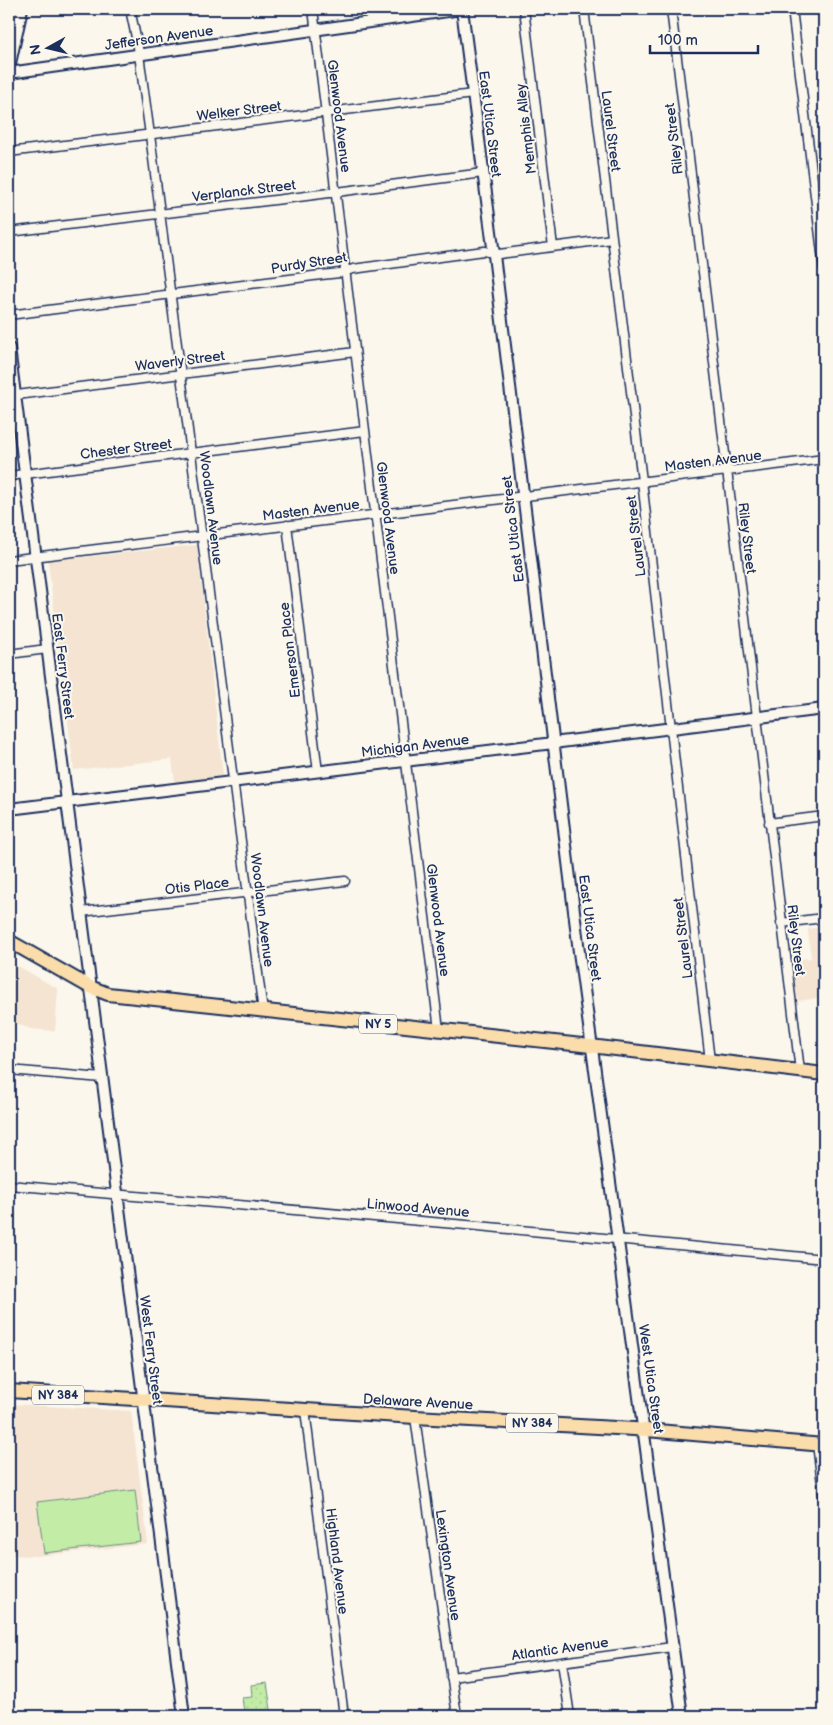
<svg xmlns="http://www.w3.org/2000/svg" width="833" height="1725" viewBox="0 0 833 1725" font-family="'Balsamiq Sans',sans-serif">
<style>
.built{fill:#f4e4d1}
.park{fill:#c3eca7;stroke:#6f8e82}
.garden{fill:url(#garden-dots);stroke:#6f8e82}
.lines{fill:none;stroke-linecap:round;stroke-linejoin:round}
.minor-casing{stroke:#1b2f5e;stroke-width:11}
.tertiary-casing{stroke:#1b2f5e;stroke-width:14}
.primary-casing{stroke:#1b2f5e;stroke-width:16}
.minor{stroke:#fbf7ec;stroke-width:8}
.tertiary{stroke:#fbf7ec;stroke-width:10}
.primary{stroke:#faddab;stroke-width:12}
.labels{text-anchor:middle;dominant-baseline:central;stroke-width:4;stroke-linejoin:round;paint-order:stroke}
.shield{fill:#fbf7ec;stroke:#5e6b89;stroke-width:1}
.shield-label{font-size:12px;font-weight:bold;fill:#1b2f5e}
.street-label{font-size:14px;fill:#1b2f5e;stroke:#fbf7ec}
</style>
<defs>
<pattern id="garden-dots" width="8" height="8" patternUnits="userSpaceOnUse" patternTransform="scale(1.25)"><rect width="8" height="8" fill="#c3eca7"/><path d="M2 2h.1M6 6h.1" fill="none" stroke="#a7cb92" stroke-width="1.8" stroke-linecap="round"/></pattern>
</defs>
<rect width="100%" height="100%" fill="#fbf7ec"/>
<filter id="ink" filterUnits="userSpaceOnUse"><feTurbulence type="fractalNoise" baseFrequency=".02" numOctaves="2"/><feDisplacementMap in="SourceGraphic" scale="10" xChannelSelector="R" yChannelSelector="G"/><feConvolveMatrix kernelMatrix="1 2 1 2 8 2 1 2 1" color-interpolation-filters="sRGB"/></filter>
<g filter="url(#ink)">
<path class="built" d="M 197,545 L 223,776 L 175,782 L 172,759 L 74,770 L 48,561 Z
M 824,927 L 824,997 L 798,1001 L 792,960 L 811,958 L 808,929 Z
M 9,961 L 58,989 L 55,1031 L 31,1029 L 9,1021 Z
M 9,1404 L 131,1411 L 148,1544 L 37,1556 L 9,1555 Z"/>
<path class="park" d="M 135,1490 L 141,1542 L 44,1553 L 37,1502 Z"/>
<path class="garden" d="M 267,1683 L 272,1716 L 239,1716 L 239,1712 L 244,1712 L 242,1698 L 252,1697 L 251,1685 Z"/>
<g class="lines">
<defs>
<path id="minor" d="M 130,9 L 138,47 L 150,135 L 263,1012
M 313,9 L 439,1030
M 524,9 L 553,247
M 584,9 L 642,481 L 710,1061
M 671,9 L 800,1071
M 792,9 L 824,269
M 9,152 L 473,94
M 9,232 L 283,199 L 483,173
M 9,315 L 321,275 L 340,273 L 353,269 L 484,251 L 499,254 L 612,239
M 9,396 L 355,352
M 9,476 L 365,431
M 287,525 L 318,772
M 9,560 L 824,459
M 9,654 L 47,649
M 769,823 L 824,816
M 81,912 L 345,881
M 781,923 L 824,918
M 9,1070 L 102,1078
M 9,1185 L 478,1226 L 824,1259
M 305,1410 L 344,1716
M 415,1417 L 457,1716
M 817,1444 L 824,1500
M 562,1662 L 570,1716
M 451,1677 L 672,1647"/>
<path id="tertiary" d="M 462,9 L 493,247 L 579,952 L 682,1716
M 9,68 L 22,9
M 9,73 L 462,9
M 9,348 L 184,1716
M 9,809 L 545,744 L 824,709"/>
<path id="primary" d="M 9,941 L 90,987 L 108,994 L 582,1045 L 824,1074
M 9,1391 L 415,1417 L 634,1429 L 824,1445"/>
</defs>
<use href="#minor" class="minor-casing"/>
<use href="#tertiary" class="tertiary-casing"/>
<use href="#primary" class="primary-casing"/>
<use href="#minor" class="minor"/>
<use href="#tertiary" class="tertiary"/>
<use href="#primary" class="primary"/>
</g>
</g>
<g class="labels">
<g class="shield">
<rect x="359" y="1014.5" width="38" height="19" rx="4"/>
<rect x="32" y="1385.5" width="52" height="19" rx="4"/>
<rect x="506" y="1413.5" width="52" height="19" rx="4"/>
</g>
<g class="shield-label">
<text x="378" y="1024">NY 5</text>
<text x="58" y="1395">NY 384</text>
<text x="532" y="1423">NY 384</text>
</g>
<g class="street-label">
<text transform="translate(159 38) rotate(-8)">Jefferson Avenue</text>
<text transform="translate(239 111) rotate(-7)">Welker Street</text>
<text transform="translate(339 116) rotate(83)">Glenwood Avenue</text>
<text transform="translate(490 124) rotate(83)">East Utica Street</text>
<text transform="translate(526 129) rotate(-97)">Memphis Alley</text>
<text transform="translate(611 131) rotate(83)">Laurel Street</text>
<text transform="translate(674 139) rotate(-97)">Riley Street</text>
<text transform="translate(244 191) rotate(-7)">Verplanck Street</text>
<text transform="translate(309 263) rotate(-9)">Purdy Street</text>
<text transform="translate(180 361) rotate(-7)">Waverly Street</text>
<text transform="translate(126 449) rotate(-7)">Chester Street</text>
<text transform="translate(713 461) rotate(-7)">Masten Avenue</text>
<text transform="translate(211 508) rotate(83)">Woodlawn Avenue</text>
<text transform="translate(311 510) rotate(-7)">Masten Avenue</text>
<text transform="translate(388 518) rotate(83)">Glenwood Avenue</text>
<text transform="translate(513 529) rotate(-97)">East Utica Street</text>
<text transform="translate(636 536) rotate(-97)">Laurel Street</text>
<text transform="translate(747 538) rotate(83)">Riley Street</text>
<text transform="translate(290 650) rotate(-97)">Emerson Place</text>
<text transform="translate(63 666) rotate(83)">East Ferry Street</text>
<text transform="translate(415 746) rotate(-7)">Michigan Avenue</text>
<text transform="translate(197 886) rotate(-7)">Otis Place</text>
<text transform="translate(262 910) rotate(83)">Woodlawn Avenue</text>
<text transform="translate(438 920) rotate(83)">Glenwood Avenue</text>
<text transform="translate(590 928) rotate(83)">East Utica Street</text>
<text transform="translate(683 938) rotate(-97)">Laurel Street</text>
<text transform="translate(796 940) rotate(83)">Riley Street</text>
<text transform="translate(418 1208) rotate(5)">Linwood Avenue</text>
<text transform="translate(151 1350) rotate(83)">West Ferry Street</text>
<text transform="translate(651 1379) rotate(82)">West Utica Street</text>
<text transform="translate(418 1402) rotate(3)">Delaware Avenue</text>
<text transform="translate(337 1561) rotate(83)">Highland Avenue</text>
<text transform="translate(448 1565) rotate(82)">Lexington Avenue</text>
<text transform="translate(560 1649) rotate(-8)">Atlantic Avenue</text>
</g>
</g>
<rect width="833" height="1725" fill="none" stroke="#fbf7ec" stroke-width="30"/>
<rect x="15" y="15" width="803" height="1695" fill="none" stroke="#1b2f5e" stroke-width="2" filter="url(#ink)"/>
<g transform="translate(48 48) rotate(262)" stroke="#fbf7ec" stroke-width="4" paint-order="stroke">
<path d="M0-4L9 19L0 12L-9 19Z" fill="#1b2f5e"/>
<text y="-8" font-size="14" font-weight="bold" text-anchor="middle" fill="#1b2f5e">N</text>
</g>
<path d="M650 45v8h108v-8" fill="none" stroke="#1b2f5e" stroke-width="2.5"/>
<text x="658" y="45" font-size="15" fill="#1b2f5e" stroke="#fbf7ec" stroke-width="4" paint-order="stroke">100 m</text>
</svg>
